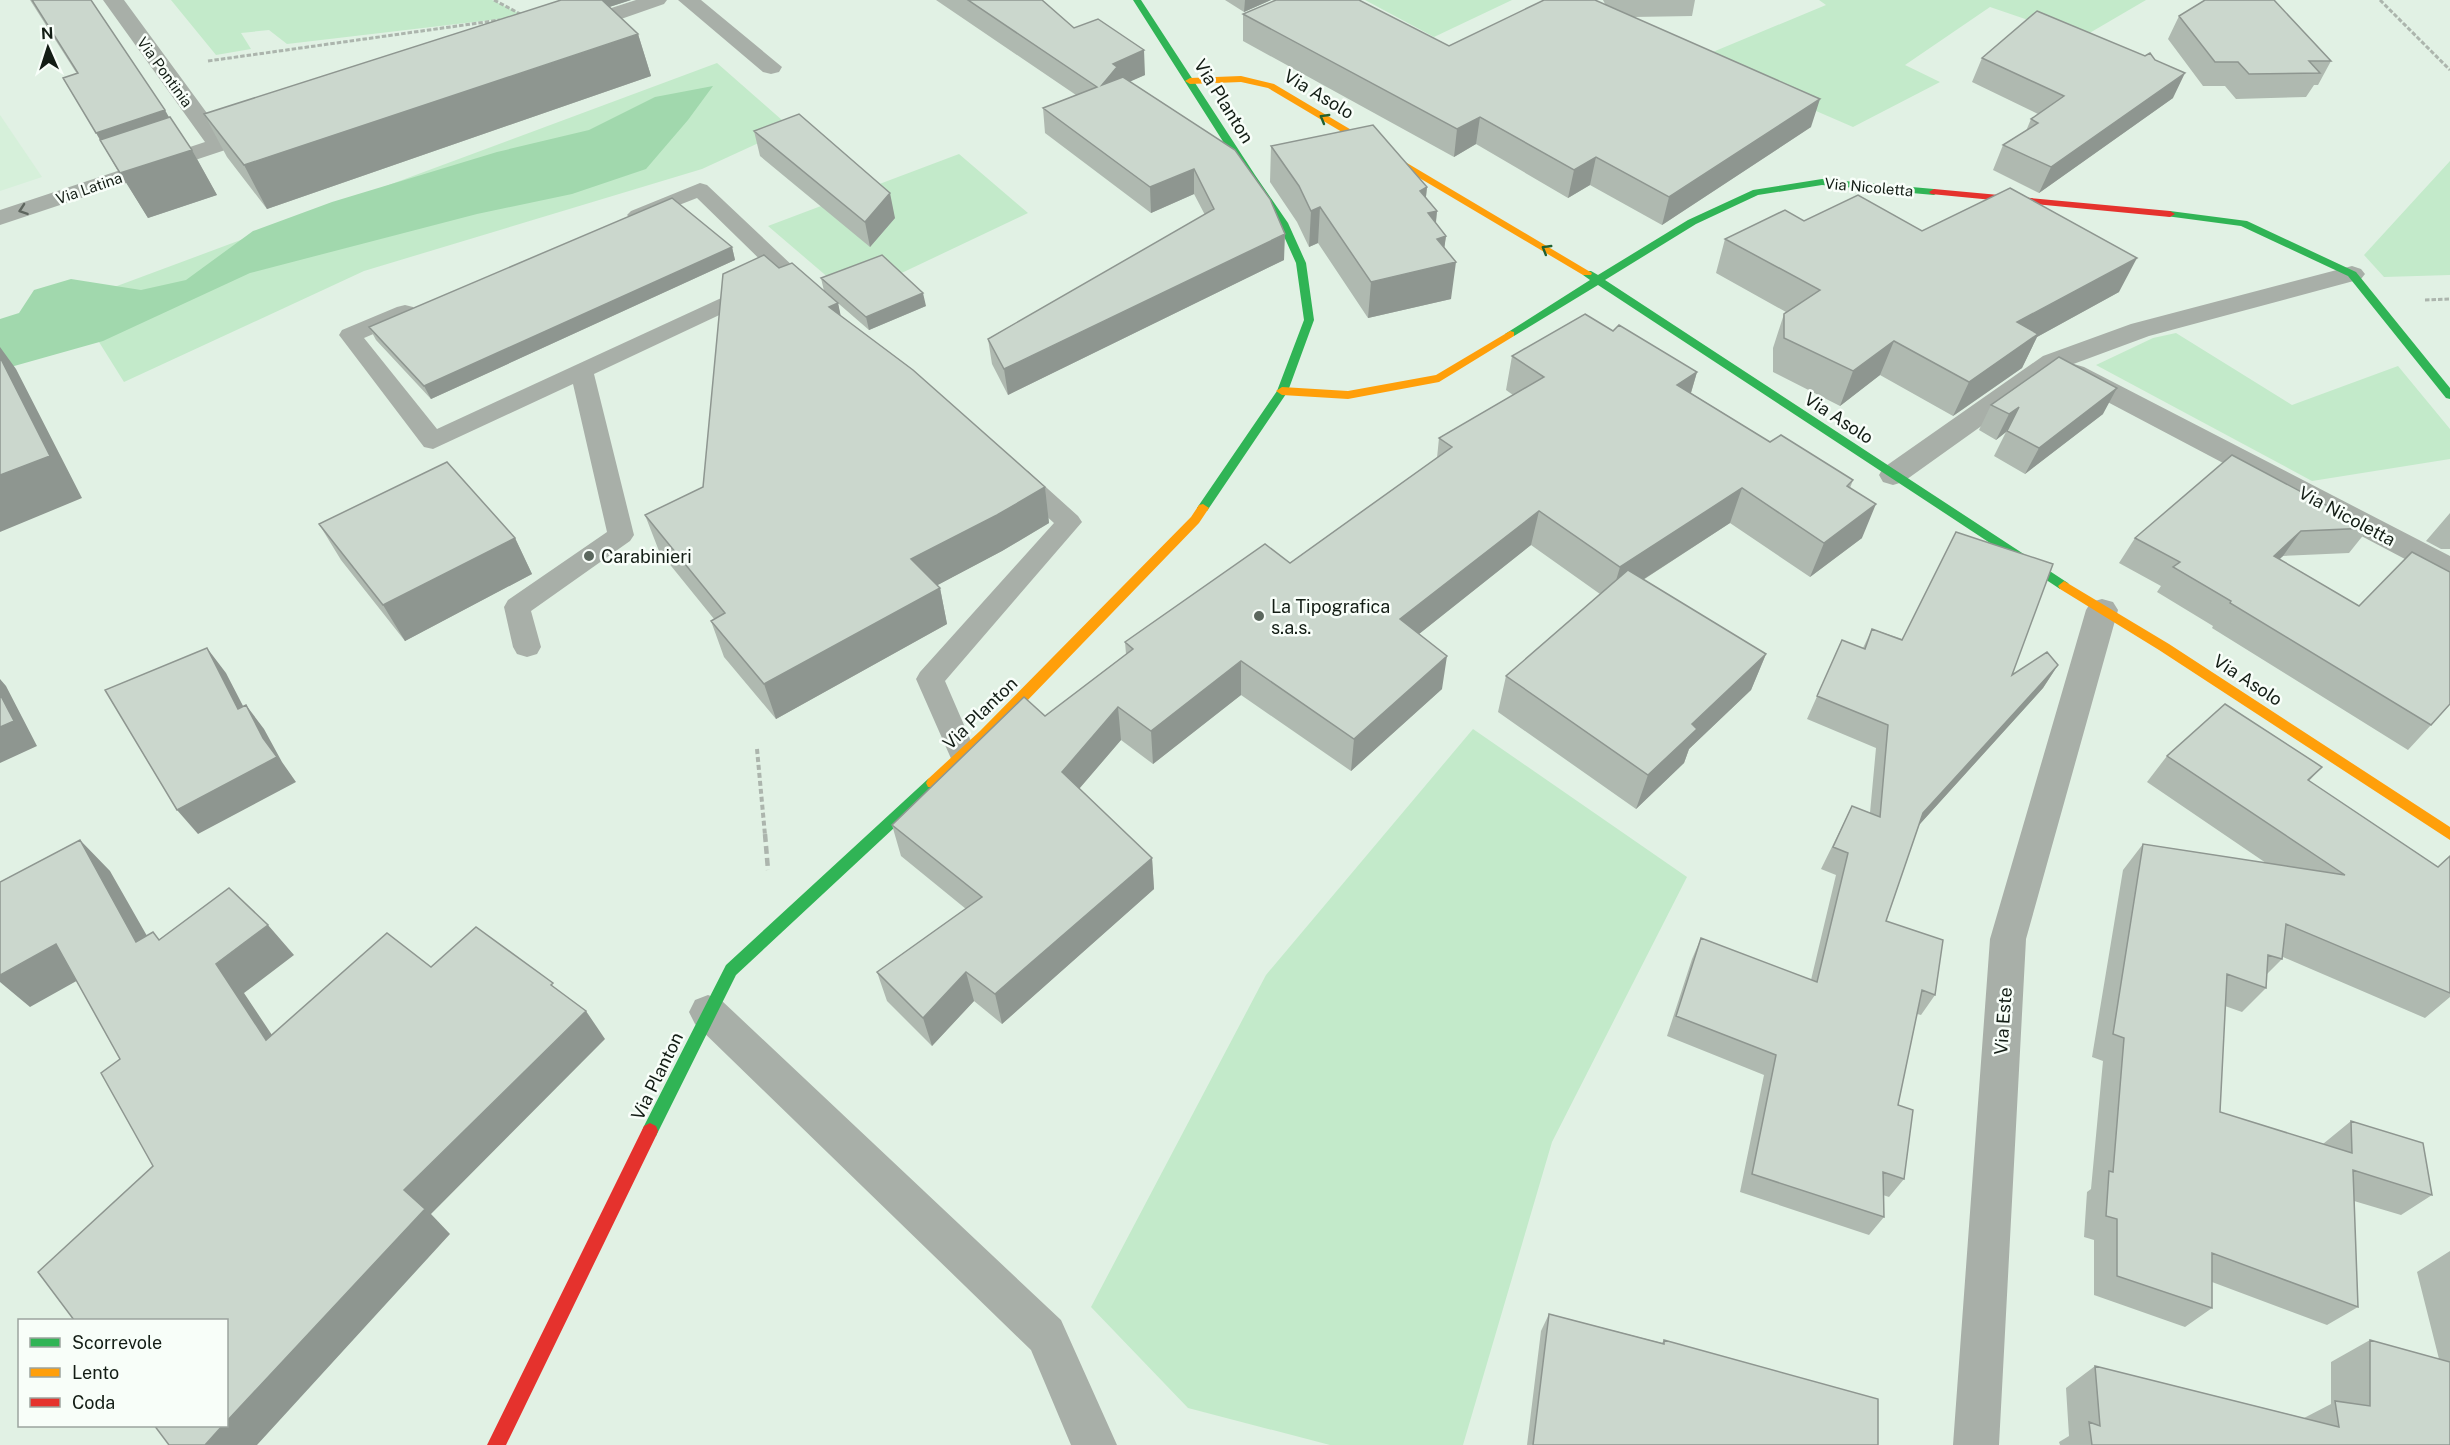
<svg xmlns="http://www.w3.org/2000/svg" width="2450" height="1445" viewBox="0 0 2450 1445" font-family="'Public Sans',sans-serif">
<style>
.built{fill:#d6f0da}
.green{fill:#c3eaca}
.forest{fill:#a1d8ad}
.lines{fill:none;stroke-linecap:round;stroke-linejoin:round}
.path-far2{stroke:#acb5ad;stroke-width:3;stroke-dasharray:4.5 2;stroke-linecap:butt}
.path-far1{stroke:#acb5ad;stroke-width:4;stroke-dasharray:5 3;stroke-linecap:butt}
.path{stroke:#acb5ad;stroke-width:4.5;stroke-dasharray:8 4;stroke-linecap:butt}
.lane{fill:#a8afa8;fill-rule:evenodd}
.street{fill:#a8afa8;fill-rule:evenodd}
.fast{fill:#30b455;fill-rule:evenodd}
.slow{fill:#ff9f0a;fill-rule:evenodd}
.jam{fill:#e5322d;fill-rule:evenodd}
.wall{fill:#afb9b0}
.shaded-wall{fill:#8e9690}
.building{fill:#cbd7cd;stroke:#8e9690;stroke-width:1.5}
.oneway{stroke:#206132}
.oneway2{stroke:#5e665e}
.poi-dot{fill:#5b675d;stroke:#f8fef9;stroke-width:2}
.labels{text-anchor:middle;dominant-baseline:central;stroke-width:5;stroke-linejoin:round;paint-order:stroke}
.far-street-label{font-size:15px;fill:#131d15;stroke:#f8fef9}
.street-label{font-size:18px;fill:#131d15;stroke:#f8fef9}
.poi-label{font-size:18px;fill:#131d15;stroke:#f8fef9;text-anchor:start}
</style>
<rect width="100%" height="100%" fill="#e1f1e4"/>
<path class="built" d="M 0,115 L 42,177 L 0,191 Z"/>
<path class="green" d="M 171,0 L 492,0 L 525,16 L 287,44 L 269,30 L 241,33 L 251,49 L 216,55 Z
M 1365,0 L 1512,0 L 1434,37 Z
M 1819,0 L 2146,0 L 2081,38 L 1990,7 L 1905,65 L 1940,82 L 1853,127 L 1696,59 L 1826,5 Z
M 717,63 L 791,128 L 702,169 L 364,271 L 124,382 L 74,302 Z
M 959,154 L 1028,213 L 851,297 L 768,226 Z
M 2450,161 L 2450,275 L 2384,277 L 2364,255 Z
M 2176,333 L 2292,405 L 2398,366 L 2450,429 L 2450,459 L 2312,481 L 2096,365 L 2153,338 Z
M 1473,729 L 1687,877 L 1552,1142 L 1463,1445 L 1330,1445 L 1188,1408 L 1091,1307 L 1266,975 Z"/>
<path class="forest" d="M 713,86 L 688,120 L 646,169 L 572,194 L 477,214 L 250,273 L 103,341 L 0,370 L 0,319 L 19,313 L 34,290 L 71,279 L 141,290 L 186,280 L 253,231 L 332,202 L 497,152 L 589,130 L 655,97 Z"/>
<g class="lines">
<path class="path-far2" d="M 494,0 L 524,16
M 2380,0 L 2450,70
M 208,61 L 500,20
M 2425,300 L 2450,299"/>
<path class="path-far1" d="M 757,749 L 765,835"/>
<path class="path" d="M 765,834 L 768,870"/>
<path class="lane" d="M 700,183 L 707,185 L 796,269 L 799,274 L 796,279 L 788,281 L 780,279 L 697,198 L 638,221 L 631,219 L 627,215 L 631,211 Z
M 756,282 L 764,284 L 767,289 L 764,294 L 594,374 L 634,535 L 630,541 L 531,611 L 541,647 L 537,654 L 527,657 L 517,654 L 513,647 L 504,607 L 508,600 L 607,532 L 573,384 L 433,449 L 424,447 L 339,335 L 342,330 L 397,307 L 405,305 L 413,307 L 416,312 L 413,317 L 364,338 L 437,429 Z
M 1019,469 L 1028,471 L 1078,516 L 1082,522 L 945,681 L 977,755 L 973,763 L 963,766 L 953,763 L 916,679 L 920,672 L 1054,523 L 1010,483 L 1007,477 L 1010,471 Z"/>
<path class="street" d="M 103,0 L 124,0 L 223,135 L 262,123 L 270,125 L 273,130 L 270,135 L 0,225 L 0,210 L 205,142 Z
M 636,0 L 667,0 L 664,4 L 581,33 L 573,34 L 565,33 L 562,28 L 565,23 Z
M 678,0 L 701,0 L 782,67 L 779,72 L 771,74 L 763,72 Z
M 2352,266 L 2361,269 L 2365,274 L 2361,279 L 2149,336 L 2068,366 L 2074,364 L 2084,367 L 2450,556 L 2450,580 L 2439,577 L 2064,379 L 2060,373 L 2064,367 L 1903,482 L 1893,485 L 1883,482 L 1879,475 L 1883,468 L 2043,356 L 2131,324 Z
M 2102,599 L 2113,602 L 2118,610 L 2026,939 L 1999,1445 L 1953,1445 L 1990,939 L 2086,610 L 2091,602 Z
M 708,995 L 721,1000 L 1061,1320 L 1117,1445 L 1071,1445 L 1031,1350 L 695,1024 L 689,1012 L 695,1000 Z"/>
<path class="fast" d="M 1133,0 L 1141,0 L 1255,175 L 1288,223 L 1306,263 L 1314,320 L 1288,391 L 1207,511 L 1199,511 L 1197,508 L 1199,505 L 1277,391 L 1304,320 L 1296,263 L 1278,223 L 1245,176 Z
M 1822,179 L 1934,189 L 1939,192 L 1934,195 L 1822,185 L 1758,195 L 1696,224 L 1605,280 L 2068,583 L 2070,586 L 2068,589 L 2060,589 L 1598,285 L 1514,336 L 1506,336 L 1505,334 L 1590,280 L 1583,275 L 1583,271 L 1591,271 L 1598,275 L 1688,220 L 1753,190 Z
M 2170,211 L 2247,221 L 2356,272 L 2450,388 L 2450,399 L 2446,398 L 2348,276 L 2241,226 L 2166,216 L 2166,212 Z
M 933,777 L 938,779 L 940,783 L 938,787 L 736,975 L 656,1136 L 650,1139 L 644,1136 L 642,1131 L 644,1126 L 726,965 L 928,779 Z"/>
<path class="slow" d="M 1241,76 L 1274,84 L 1592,273 L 1591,275 L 1583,275 L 1268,88 L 1241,82 L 1190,84 L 1185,81 L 1190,78 Z
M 1510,331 L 1514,332 L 1514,336 L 1439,382 L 1348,399 L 1282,395 L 1276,391 L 1282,387 L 1348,391 L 1436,375 Z
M 1203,504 L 1209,508 L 1199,523 L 990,739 L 938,787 L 928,787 L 926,783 L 928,779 L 980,731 L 1191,517 L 1199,505 Z
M 2064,581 L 2169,644 L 2450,827 L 2450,840 L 2159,650 L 2060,589 L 2058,586 Z"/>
<path class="jam" d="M 1934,189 L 2170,211 L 2175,214 L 2170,217 L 1931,194 L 1929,192 Z
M 650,1123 L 656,1126 L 658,1131 L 656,1136 L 506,1445 L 487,1445 L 644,1126 Z"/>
</g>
<path class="wall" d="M 30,0 L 91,0 L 169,118 L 192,150 L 217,195 L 148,218 L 63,78 L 77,74 Z
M 561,0 L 631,0 L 609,7 L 638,34 L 651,76 L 267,209 L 227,157 L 204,114 Z
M 936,0 L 1042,0 L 1074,28 L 1145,75 L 1130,81 L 1284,260 L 1008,395 L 992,364 L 988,339 L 1205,215 L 1194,194 L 1151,213 L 1045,133 L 1043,108 L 1076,95 Z
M 1225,0 L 1271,0 L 1244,12 Z
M 1603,0 L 1695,0 L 1692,16 L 1633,17 L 1811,127 L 1662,225 L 1590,185 L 1568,198 L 1476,144 L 1454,157 L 1243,41 L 1243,14 L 1449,46 L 1605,4 Z
M 2179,16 L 2331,61 L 2318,85 L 2314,85 L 2306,97 L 2236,99 L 2225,86 L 2203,86 L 2168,39 Z
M 1982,58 L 2173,98 L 2039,193 L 1993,170 L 2003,145 L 2026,131 L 2031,119 L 2038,114 L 1972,82 Z
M 754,131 L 895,218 L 870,247 L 760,156 Z
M 1271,146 L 1427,187 L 1426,197 L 1437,211 L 1436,223 L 1446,236 L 1444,248 L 1451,299 L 1368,318 L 1318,243 L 1309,247 L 1297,222 L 1270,182 Z
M 1804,221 L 1922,231 L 2119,292 L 2037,337 L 2022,368 L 1953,416 L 1880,375 L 1840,406 L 1773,372 L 1773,348 L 1784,314 L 1786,312 L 1716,273 L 1725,239 Z
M 732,247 L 735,260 L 431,399 L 376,340 L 369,327 Z
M 779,268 L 838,303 L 840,315 L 1045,487 L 1049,523 L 1002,551 L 937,585 L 940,588 L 947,624 L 776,719 L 724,657 L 711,621 L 714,619 L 659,551 L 645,515 L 703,487 Z
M 821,278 L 926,306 L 869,330 L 824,291 Z
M 1613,331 L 1697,372 L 1691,393 L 1770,442 L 1853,480 L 1850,488 L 1862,538 L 1810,577 L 1730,523 L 1643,580 L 1766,654 L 1751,690 L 1689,749 L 1684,763 L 1636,809 L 1498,712 L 1506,676 L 1600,594 L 1531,545 L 1419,634 L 1442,689 L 1351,771 L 1241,695 L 1153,764 L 1121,740 L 1079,789 L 1152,858 L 1154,889 L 1002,1024 L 974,1001 L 932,1046 L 887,1001 L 877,972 L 966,909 L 901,856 L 892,825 L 1045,716 L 1126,654 L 1125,642 L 1290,563 L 1437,458 L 1439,438 L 1513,395 L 1506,390 L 1512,356 Z
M 1991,405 L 2103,414 L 2025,474 L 1994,456 L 2006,432 L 1996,440 L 1979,430 Z
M 2450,513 L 2450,549 L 2441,549 L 2426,541 Z
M 319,524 L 515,538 L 532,574 L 405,641 L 341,560 Z
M 2369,528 L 2349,553 L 2283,556 L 2279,559 L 2431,725 L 2408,750 L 2212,628 L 2213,626 L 2157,592 L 2161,586 L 2119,563 L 2135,538 Z
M 1872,629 L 2012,675 L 2058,665 L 2043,688 L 1919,825 L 1886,921 L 1935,995 L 1921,1015 L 1917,1014 L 1898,1105 L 1904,1179 L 1889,1197 L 1883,1195 L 1884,1217 L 1869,1235 L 1740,1192 L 1764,1075 L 1667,1036 L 1692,959 L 1701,938 L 1811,980 L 1836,875 L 1821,869 L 1852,806 L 1870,813 L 1876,748 L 1807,719 L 1842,640 L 1863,648 Z
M 2167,756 L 2322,767 L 2309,781 L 2438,867 L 2450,856 L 2450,997 L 2425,1018 L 2283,957 L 2282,959 L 2267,974 L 2266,988 L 2242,1012 L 2225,1006 L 2220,1112 L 2323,1144 L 2351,1121 L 2432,1195 L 2401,1215 L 2354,1201 L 2358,1307 L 2327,1325 L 2212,1282 L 2212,1308 L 2185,1327 L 2094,1295 L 2094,1240 L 2084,1237 L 2087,1192 L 2091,1189 L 2103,1061 L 2092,1057 L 2123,870 L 2143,844 L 2266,863 L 2147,782 Z
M 2450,1251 L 2450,1445 L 2060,1445 L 2059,1442 L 2069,1436 L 2066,1388 L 2095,1366 L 2304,1418 L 2331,1404 L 2331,1362 L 2370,1340 L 2439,1359 L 2417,1272 Z
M 1549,1314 L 1662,1343 L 1664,1340 L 1878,1445 L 1527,1445 L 1541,1331 Z"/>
<path class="shaded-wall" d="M 587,0 L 631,0 L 591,13 Z
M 1245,0 L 1271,0 L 1244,12 Z
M 638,34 L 651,76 L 267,209 L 244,165 Z
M 1144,50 L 1145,75 L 1118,87 L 1102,85 L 1113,64 Z
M 2185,73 L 2173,98 L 2039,193 L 2051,167 Z
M 1820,99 L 1811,127 L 1662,225 L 1669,197 Z
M 165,110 L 185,146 L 117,169 L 96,133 Z
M 1480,117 L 1476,144 L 1454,157 L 1457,129 Z
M 192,150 L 217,195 L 148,218 L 120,173 Z
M 1596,157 L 1590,185 L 1568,198 L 1574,170 Z
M 1194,169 L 1194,194 L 1151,213 L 1150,187 Z
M 1427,187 L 1423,223 L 1420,191 Z
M 890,193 L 895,218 L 870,247 L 865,222 Z
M 1320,207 L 1318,243 L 1309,247 L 1311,211 Z
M 1437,211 L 1433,247 L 1428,213 Z
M 1285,234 L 1284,260 L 1008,395 L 1004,369 Z
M 1446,236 L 1442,265 L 1456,262 L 1451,299 L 1368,318 L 1371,282 L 1437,239 Z
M 732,247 L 735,260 L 431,399 L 424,386 Z
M 2137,258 L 2119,292 L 2037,337 L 2022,368 L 1953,416 L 1969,382 L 2017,322 Z
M 923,293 L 926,306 L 869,330 L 866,317 Z
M 838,303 L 846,340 L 829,307 Z
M 1894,341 L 1880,375 L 1840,406 L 1853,371 Z
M 0,347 L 16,369 L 82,498 L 0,532 Z
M 1697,372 L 1687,406 L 1677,385 Z
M 2117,388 L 2103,414 L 2025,474 L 2039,448 Z
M 2019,407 L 2006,432 L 1996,440 L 2009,414 Z
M 1045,487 L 1049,523 L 1002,551 L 919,595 L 911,559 Z
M 1742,488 L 1730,523 L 1610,601 L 1620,567 Z
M 1876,504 L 1862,538 L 1810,577 L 1824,543 Z
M 1539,511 L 1531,545 L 1395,653 L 1400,619 Z
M 2301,531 L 2283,556 L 2256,582 L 2274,556 Z
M 515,538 L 532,574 L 405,641 L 383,605 Z
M 940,588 L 947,624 L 776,719 L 764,684 Z
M 207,648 L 226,673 L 257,733 L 238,709 Z
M 1766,654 L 1751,690 L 1689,749 L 1684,763 L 1636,809 L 1648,775 L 1692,724 Z
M 1447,656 L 1442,689 L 1351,771 L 1354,739 Z
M 1241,661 L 1241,695 L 1153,764 L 1151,731 Z
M 2058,665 L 2043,688 L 1910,835 L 1923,813 Z
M 0,679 L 6,686 L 37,746 L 0,763 Z
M 246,705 L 264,729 L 282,762 L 296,782 L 198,834 L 177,810 Z
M 1118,707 L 1121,740 L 1066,804 L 1062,772 Z
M 80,840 L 110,871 L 167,971 L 136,942 Z
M 1152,858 L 1154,889 L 1002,1024 L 995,994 Z
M 268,925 L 294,955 L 244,993 L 294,1068 L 266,1040 L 216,964 Z
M 56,944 L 89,974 L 30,1007 L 0,982 L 0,975 Z
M 966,972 L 974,1001 L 932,1046 L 923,1018 Z
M 586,1011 L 605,1039 L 431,1214 L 450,1234 L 257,1445 L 205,1445 L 223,1425 L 226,1425 L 226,1422 L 404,1190 Z"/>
<path class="building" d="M 32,0 L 91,0 L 165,110 L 96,133 L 63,78 L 78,73 Z
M 561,0 L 602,0 L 638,34 L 244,165 L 204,114 Z
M 968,0 L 1042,0 L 1074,28 L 1098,19 L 1144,50 L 1113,64 L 1117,67 L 1102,85 L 1123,77 L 1235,150 L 1270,199 L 1285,234 L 1004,369 L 988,339 L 1214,209 L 1194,169 L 1150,187 L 1043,108 L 1097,87 Z
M 1276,0 L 1359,0 L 1449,46 L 1544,0 L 1595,0 L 1820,99 L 1669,197 L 1596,157 L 1574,170 L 1480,117 L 1457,129 L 1243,14 Z
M 2205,0 L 2274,0 L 2331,61 L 2309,61 L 2320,73 L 2249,74 L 2238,62 L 2215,62 L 2179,16 Z
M 2037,11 L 2145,56 L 2150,53 L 2155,60 L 2185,73 L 2051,167 L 2003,145 L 2038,123 L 2031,119 L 2064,96 L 1982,58 Z
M 799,114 L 890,193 L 865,222 L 754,131 Z
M 170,117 L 192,150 L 120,173 L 100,140 Z
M 1373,125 L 1427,187 L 1420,191 L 1437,211 L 1428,213 L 1446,236 L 1437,239 L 1456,262 L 1371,282 L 1320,207 L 1311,211 L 1299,186 L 1271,146 Z
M 2010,188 L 2137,258 L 2017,322 L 2038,334 L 1969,382 L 1894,341 L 1853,371 L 1784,338 L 1784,314 L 1820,290 L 1725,239 L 1785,210 L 1804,221 L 1858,195 L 1922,231 Z
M 672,198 L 732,247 L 424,386 L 369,327 Z
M 764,255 L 779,268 L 792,263 L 838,303 L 829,307 L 913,370 L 1045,487 L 997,515 L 911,559 L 940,588 L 764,684 L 711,621 L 725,613 L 645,515 L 703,487 L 723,274 Z
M 882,255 L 923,293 L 866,317 L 821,278 Z
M 1585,314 L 1613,331 L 1619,325 L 1697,372 L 1677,385 L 1770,442 L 1781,435 L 1853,480 L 1847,486 L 1876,504 L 1824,543 L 1742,488 L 1620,567 L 1539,511 L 1400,619 L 1447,656 L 1354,739 L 1241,661 L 1151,731 L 1118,707 L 1062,772 L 1152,858 L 995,994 L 966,972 L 923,1018 L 877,972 L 982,897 L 892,825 L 1024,697 L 1045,716 L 1133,649 L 1125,642 L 1265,544 L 1290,563 L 1452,447 L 1439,438 L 1544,377 L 1512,356 Z
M 0,357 L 50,456 L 0,475 Z
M 2059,357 L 2117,388 L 2039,448 L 2007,431 L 2019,407 L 2009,414 L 1991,405 Z
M 2232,455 L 2369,528 L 2301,531 L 2274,556 L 2359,606 L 2412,552 L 2450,572 L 2450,704 L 2431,725 L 2230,603 L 2231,601 L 2173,567 L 2180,562 L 2135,538 Z
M 447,462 L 515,538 L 383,605 L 319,524 Z
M 1956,532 L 2053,564 L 2012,675 L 2047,652 L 2058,665 L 1923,813 L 1886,921 L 1943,940 L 1935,995 L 1922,990 L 1898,1105 L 1913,1110 L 1904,1179 L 1883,1172 L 1884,1217 L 1752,1174 L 1776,1055 L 1676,1016 L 1701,938 L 1817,982 L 1848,853 L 1833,847 L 1852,806 L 1880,817 L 1888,725 L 1817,696 L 1842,640 L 1865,649 L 1872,629 L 1902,640 Z
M 1628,570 L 1766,654 L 1692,724 L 1697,729 L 1648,775 L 1506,676 Z
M 207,648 L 238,709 L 246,705 L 263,738 L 277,757 L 177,810 L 105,690 Z
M 0,694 L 14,721 L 0,727 Z
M 2225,704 L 2322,767 L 2308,780 L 2438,867 L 2450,856 L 2450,993 L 2286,924 L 2282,959 L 2268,955 L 2266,988 L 2227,974 L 2220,1112 L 2352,1153 L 2351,1121 L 2423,1143 L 2432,1195 L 2353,1170 L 2358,1307 L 2212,1253 L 2212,1308 L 2117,1276 L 2117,1219 L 2106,1216 L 2109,1171 L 2113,1172 L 2124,1038 L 2113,1034 L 2143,844 L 2345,875 L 2167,756 Z
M 80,840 L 136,942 L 153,932 L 159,940 L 229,888 L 268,925 L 216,964 L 266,1040 L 387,933 L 431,967 L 476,927 L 553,983 L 551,985 L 586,1011 L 404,1190 L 425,1209 L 226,1422 L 226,1320 L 74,1320 L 38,1272 L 153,1166 L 101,1073 L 120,1059 L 56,944 L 0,975 L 0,882 Z
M 1549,1314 L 1664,1344 L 1664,1340 L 1878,1399 L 1878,1445 L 1533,1445 Z
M 2370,1340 L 2450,1362 L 2450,1445 L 2092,1445 L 2089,1422 L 2100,1426 L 2095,1366 L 2339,1427 L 2335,1401 L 2370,1406 Z
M 154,1425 L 223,1425 L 205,1445 L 169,1445 Z"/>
<defs><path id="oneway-chevron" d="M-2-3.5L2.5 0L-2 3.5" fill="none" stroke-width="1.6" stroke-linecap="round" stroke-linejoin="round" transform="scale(1.5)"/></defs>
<g class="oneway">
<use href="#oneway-chevron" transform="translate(1324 118) rotate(-150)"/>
<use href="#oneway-chevron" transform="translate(1546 249) rotate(-149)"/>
</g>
<use class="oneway2" href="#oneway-chevron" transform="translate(23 210) rotate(161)"/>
<g class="poi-dot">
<circle cx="589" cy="556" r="6"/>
<circle cx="1259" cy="616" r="6"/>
</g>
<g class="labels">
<g class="far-street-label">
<text transform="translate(165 72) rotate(54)">Via Pontinia</text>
<text transform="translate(1869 187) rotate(5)">Via Nicoletta</text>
<text transform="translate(89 188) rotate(-19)">Via Latina</text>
</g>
<g class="street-label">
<text transform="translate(1319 94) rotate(31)">Via Asolo</text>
<text transform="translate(1224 101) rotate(58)">Via Planton</text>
<text transform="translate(1839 418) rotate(33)">Via Asolo</text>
<text transform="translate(2347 516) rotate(28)">Via Nicoletta</text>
<text transform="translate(2248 680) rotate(33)">Via Asolo</text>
<text transform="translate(980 713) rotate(-44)">Via Planton</text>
<text transform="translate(2003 1021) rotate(-86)">Via Este</text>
<text transform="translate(657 1076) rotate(-64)">Via Planton</text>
</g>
<g class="poi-label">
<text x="601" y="556">Carabinieri</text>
<text x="1271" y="606">La Tipografica<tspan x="1271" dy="21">s.a.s.</tspan></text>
</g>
</g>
<rect x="18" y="1319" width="210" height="108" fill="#f8fef9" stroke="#9ca49e" stroke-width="1.5"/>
<rect x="30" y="1338" width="30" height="9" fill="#30b455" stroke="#9ca49e" stroke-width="1.5"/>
<text x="72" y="1349" font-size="18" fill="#131d15">Scorrevole</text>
<rect x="30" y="1368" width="30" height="9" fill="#ff9f0a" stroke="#9ca49e" stroke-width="1.5"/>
<text x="72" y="1379" font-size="18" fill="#131d15">Lento</text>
<rect x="30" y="1398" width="30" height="9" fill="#e5322d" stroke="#9ca49e" stroke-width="1.5"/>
<text x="72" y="1409" font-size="18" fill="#131d15">Coda</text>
<g transform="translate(48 48) rotate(357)" stroke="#f8fef9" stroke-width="4.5" paint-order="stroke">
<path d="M0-4.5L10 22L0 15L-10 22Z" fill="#131d15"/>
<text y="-9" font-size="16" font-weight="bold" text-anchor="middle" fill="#131d15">N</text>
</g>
</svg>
